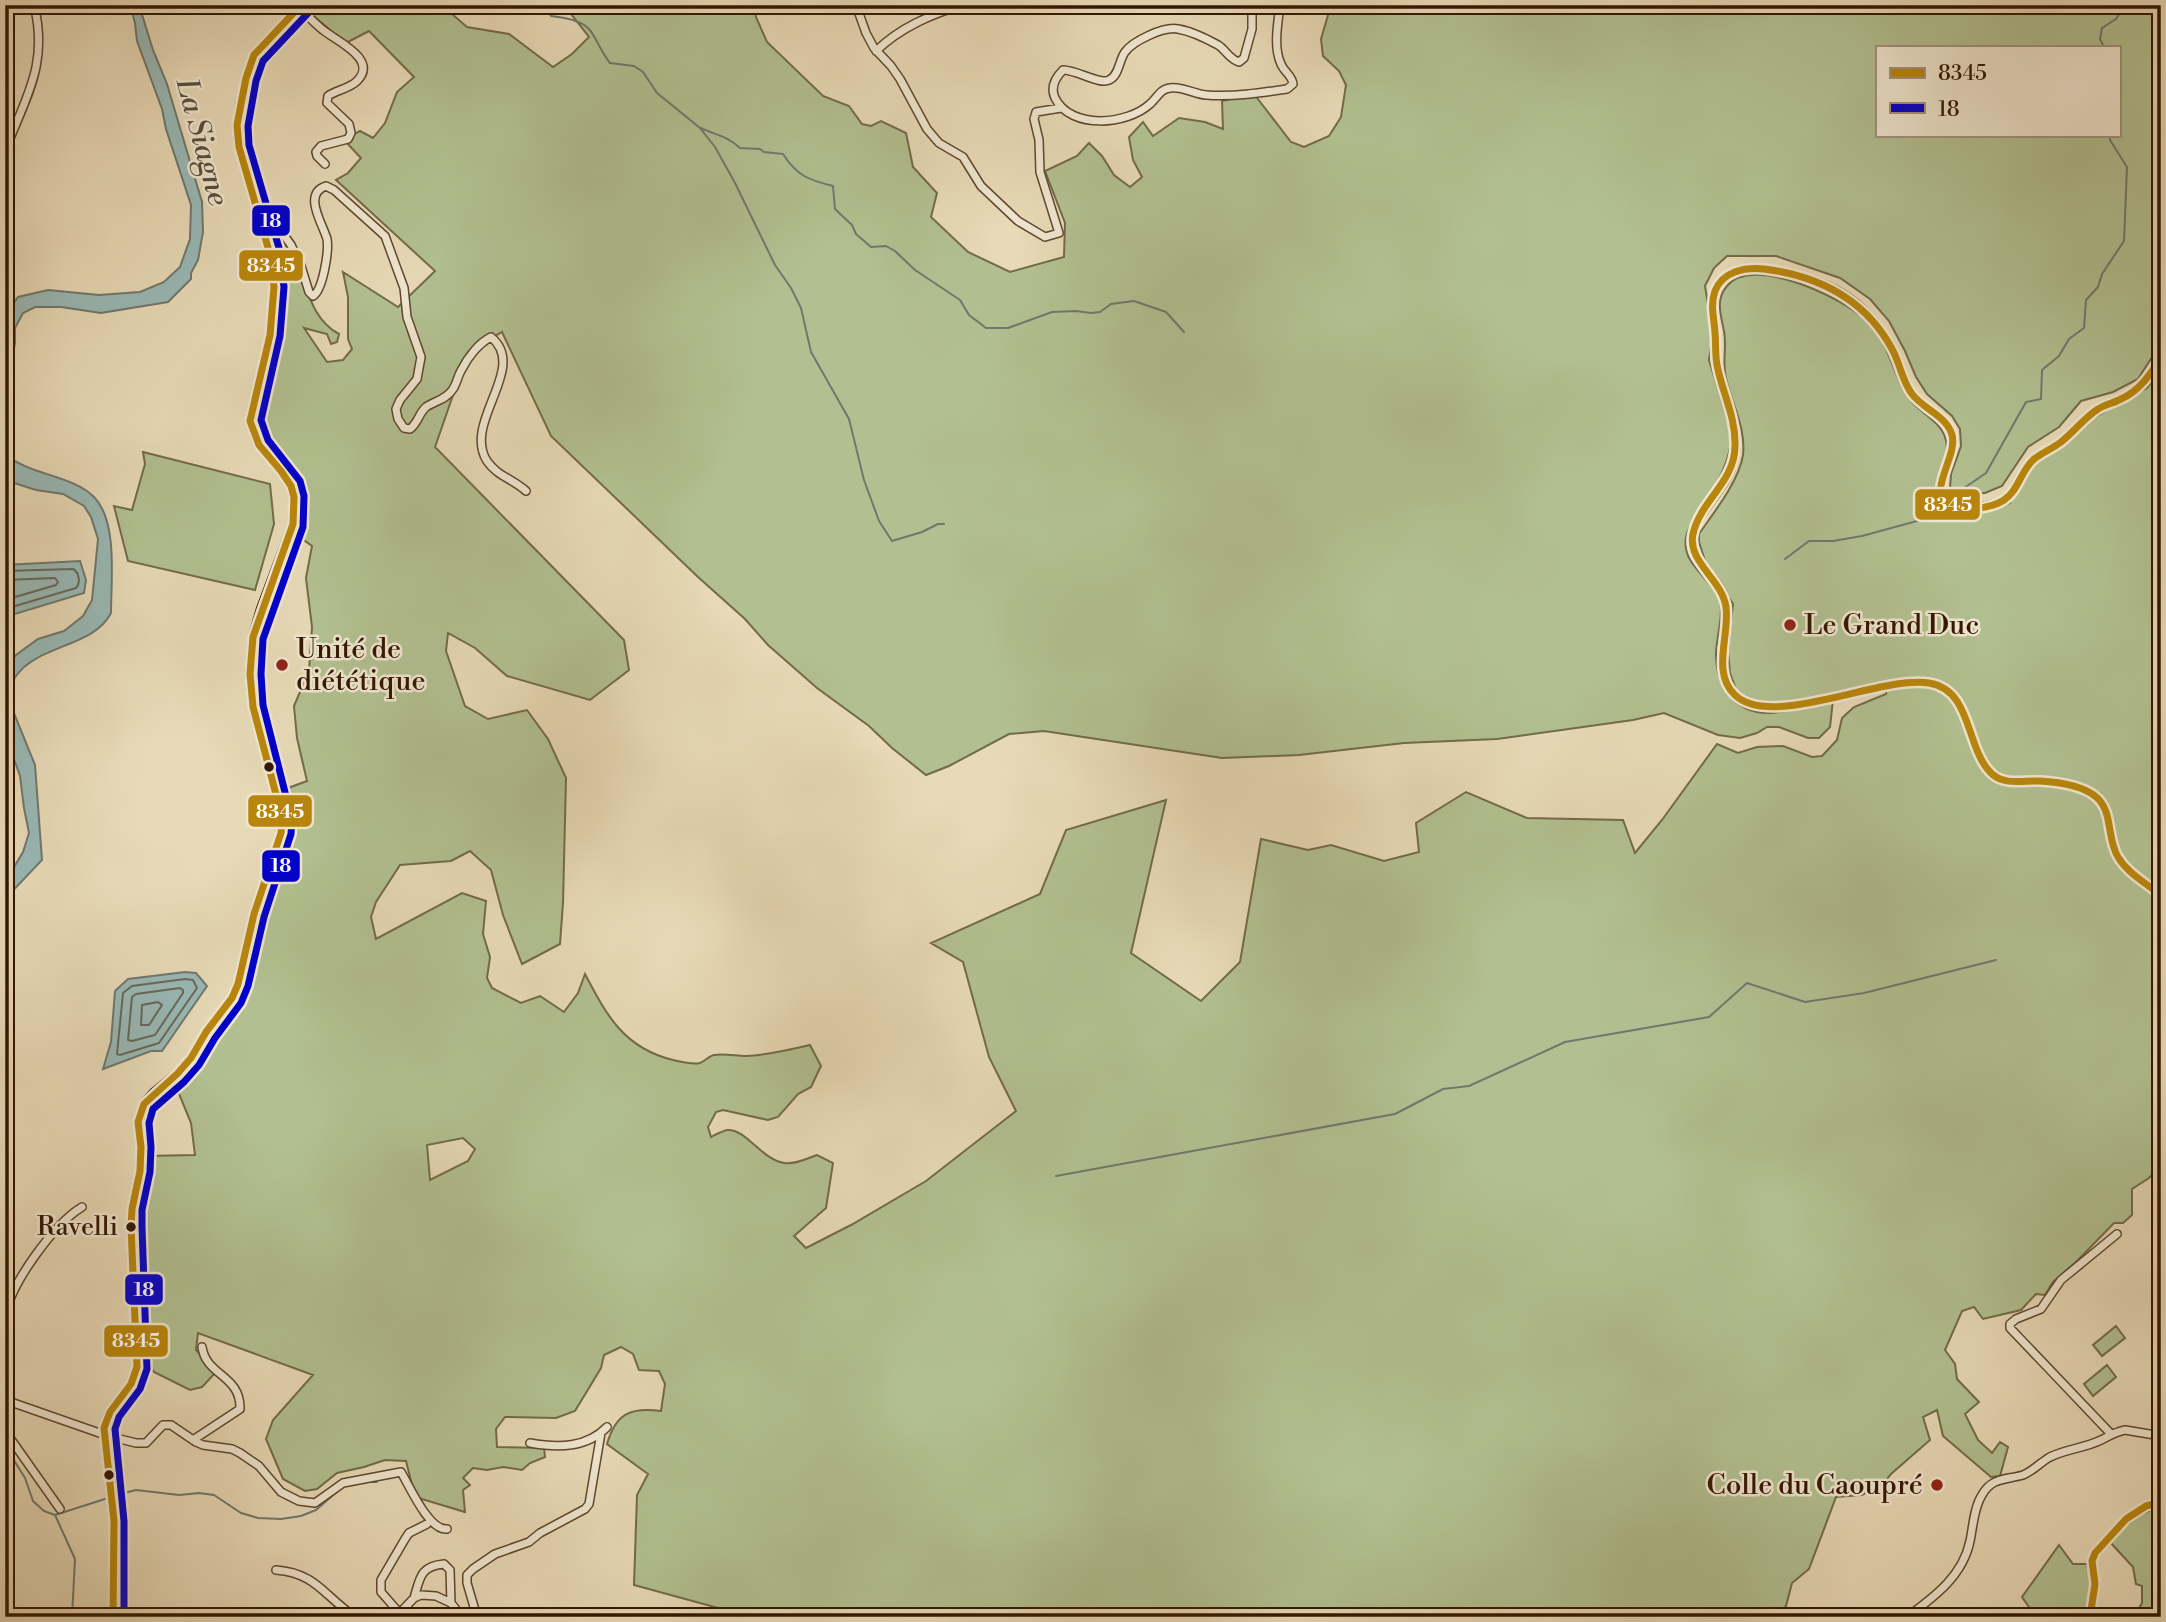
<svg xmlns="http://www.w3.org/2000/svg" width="2166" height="1622" viewBox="0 0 2166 1622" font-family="'Libre Bodoni',serif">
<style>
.green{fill:#b2c091;stroke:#726b49;stroke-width:2;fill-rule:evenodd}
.water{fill:#99b9b6;stroke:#70786e;stroke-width:2}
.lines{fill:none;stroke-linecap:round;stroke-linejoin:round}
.shore{stroke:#66685c;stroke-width:2}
.stream{stroke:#70786e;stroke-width:2}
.minor-casing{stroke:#60472e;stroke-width:10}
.major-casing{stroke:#331601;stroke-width:11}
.minor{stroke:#f0e7d0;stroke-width:7}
.major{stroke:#e4bd7c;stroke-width:9}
.bus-1-casing{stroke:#f0e7d0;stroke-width:12}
.bus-2-casing{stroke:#f0e7d0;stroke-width:12}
.bus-1{stroke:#b9860c;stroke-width:7}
.bus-2{stroke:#0000cd;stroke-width:7}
.poi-dot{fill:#8f2418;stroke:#f0e7d0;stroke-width:2.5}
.bus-dot{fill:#331601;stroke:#f0e7d0;stroke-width:2.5}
.labels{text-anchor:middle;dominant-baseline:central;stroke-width:5;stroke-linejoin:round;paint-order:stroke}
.bus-label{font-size:26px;fill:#331601;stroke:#f0e7d0;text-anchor:end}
.poi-label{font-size:28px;fill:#331601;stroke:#f0e7d0;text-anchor:start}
.water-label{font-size:30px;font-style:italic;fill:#574f40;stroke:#f0e7d0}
.line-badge{stroke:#f0e7d0;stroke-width:2.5}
.badge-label{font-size:19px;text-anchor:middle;font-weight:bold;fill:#fff}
</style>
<rect width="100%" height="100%" fill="#e8dab7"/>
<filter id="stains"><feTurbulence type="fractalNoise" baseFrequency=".00286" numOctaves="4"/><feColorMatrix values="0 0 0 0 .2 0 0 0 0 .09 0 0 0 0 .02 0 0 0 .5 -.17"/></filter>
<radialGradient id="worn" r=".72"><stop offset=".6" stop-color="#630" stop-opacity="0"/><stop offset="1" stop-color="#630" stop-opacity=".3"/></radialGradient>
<path class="green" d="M 312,5 L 448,5 L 452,14 L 467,27 L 509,34 L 553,67 L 572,54 L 589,37 L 564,5 L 754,5 L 756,17 L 767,42 L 823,96 L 849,106 L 862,124 L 871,126 L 881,121 L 906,133 L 913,167 L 937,193 L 931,217 L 968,252 L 1010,272 L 1064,257 L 1065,223 L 1045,171 L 1077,156 L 1089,143 L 1102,156 L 1114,175 L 1130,187 L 1142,177 L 1133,160 L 1129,137 L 1143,122 L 1153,136 L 1179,118 L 1205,122 L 1223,129 L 1222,101 L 1254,94 L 1291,142 L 1304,147 L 1329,136 L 1341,117 L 1346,85 L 1339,71 L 1323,56 L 1321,39 L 1331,5 L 2161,5 L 2161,343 L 2138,379 L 2113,392 L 2081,401 L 2059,427 L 2028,447 L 2002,486 L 1985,493 L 1963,494 L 1950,488 L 1951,474 L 1961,446 L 1960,429 L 1952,416 L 1927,394 L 1916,377 L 1905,351 L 1889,321 L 1870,299 L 1840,278 L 1776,256 L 1727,256 L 1714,268 L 1705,286 L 1713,334 L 1709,360 L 1731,431 C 1733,459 1715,487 1701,509 C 1695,518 1688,527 1686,537 C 1681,566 1712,577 1720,601 C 1724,614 1716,639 1716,654 C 1716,686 1735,714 1770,713 C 1790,712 1812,704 1833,700 L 1830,727 L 1819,738 L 1808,738 L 1779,727 L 1767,727 L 1757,733 L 1740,738 L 1718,735 L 1664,713 L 1633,720 L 1497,739 L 1404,743 L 1299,755 L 1222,758 L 1044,731 L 1009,734 L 949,766 L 926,775 L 892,748 L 869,726 L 817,688 L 768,645 L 745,619 L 698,577 L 551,436 L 502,332 L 468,352 L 435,447 L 624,640 L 629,670 L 590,700 L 507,676 L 475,648 L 448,633 L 446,651 L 465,706 L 488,719 L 527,710 L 548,739 L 566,778 L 563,903 L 560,944 L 522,964 L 503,915 L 491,870 L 470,851 L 451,861 L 400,865 L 376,902 L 371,917 L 376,939 L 462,893 L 486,901 L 483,934 L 490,957 L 487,978 L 492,988 L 521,1003 L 540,996 L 564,1012 L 578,993 L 585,974 C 607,1016 624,1048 673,1060 C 682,1062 691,1065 700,1063 C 705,1061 709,1056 714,1055 C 724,1053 736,1056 746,1056 C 768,1055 789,1050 810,1045 L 821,1066 L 811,1087 L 798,1094 L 778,1117 L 768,1120 L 723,1110 L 716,1112 L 708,1127 L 711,1137 C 715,1135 722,1131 727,1130 C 745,1128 761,1159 784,1163 C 795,1165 808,1158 817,1155 L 833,1163 L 826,1208 L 794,1236 L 806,1248 L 851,1225 L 926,1181 L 1016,1111 L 989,1057 L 963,962 L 931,943 L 1040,894 L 1066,830 L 1166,800 L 1131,953 L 1201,1001 L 1240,962 L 1261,839 L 1308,850 L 1331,845 L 1384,861 L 1419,852 L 1416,823 L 1466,792 L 1527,818 L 1623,820 L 1635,853 L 1662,820 L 1717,744 L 1738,753 L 1757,747 L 1783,746 L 1812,757 L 1822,756 L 1837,740 L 1842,718 L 1854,707 L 1886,694 L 1888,684 L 1773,707 L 1744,700 L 1737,692 L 1730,673 L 1728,652 L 1733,604 L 1705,561 L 1699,542 L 1699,534 C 1714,512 1739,481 1743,455 C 1746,427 1732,405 1726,378 C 1722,363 1727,347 1724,331 C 1721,315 1715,300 1727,286 C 1752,255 1838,296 1862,317 C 1868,322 1874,330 1879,337 C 1893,357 1896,384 1913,403 C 1923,414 1940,422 1945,437 C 1952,456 1938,476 1934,494 C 1937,498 1939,505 1943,509 C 1956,520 1995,508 2010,503 L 2027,469 L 2059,449 L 2090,420 L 2147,388 L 2161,369 L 2161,1165 L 2149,1178 L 2132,1189 L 2132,1215 L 2123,1223 L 2114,1223 L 2076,1262 L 2053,1282 L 2045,1295 L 2036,1294 L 2021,1310 L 1983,1319 L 1974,1307 L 1962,1311 L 1945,1350 L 1955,1364 L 1957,1379 L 1979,1402 L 1965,1414 L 1978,1440 L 1992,1453 L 2000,1442 L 2008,1447 L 2000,1476 L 1991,1477 L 1943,1436 L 1937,1410 L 1923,1417 L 1930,1440 L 1891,1474 L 1884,1483 L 1862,1495 L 1836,1497 L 1809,1569 L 1792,1583 L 1786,1606 L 1776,1617 L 751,1617 L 634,1585 L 637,1495 L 648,1474 L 607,1444 C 616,1413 631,1407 661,1411 L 665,1384 L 659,1371 L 639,1370 L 633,1354 L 621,1347 L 604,1355 L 601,1368 L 575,1411 L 556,1418 L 505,1417 L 496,1429 L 497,1447 L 544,1448 L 545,1457 L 530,1463 L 522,1470 L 503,1467 L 487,1470 L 473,1468 L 463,1478 L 470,1485 L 463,1490 L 465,1512 L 415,1497 L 406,1461 L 385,1460 L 364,1467 L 337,1473 L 317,1489 L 305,1491 L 283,1479 L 266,1439 L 273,1420 L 313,1375 L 198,1333 L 196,1350 L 216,1372 L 202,1387 L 190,1390 L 154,1372 L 140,1349 L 136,1217 L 146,1174 L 146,1156 L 195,1155 L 191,1123 L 175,1084 L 196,1062 L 212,1033 L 240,999 L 261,911 L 288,831 L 280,791 L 307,781 L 297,738 L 294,706 L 309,671 L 312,627 L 306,578 L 312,546 L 294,533 L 301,501 L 288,470 L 263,443 L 254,420 L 273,349 L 280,299 L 265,215 C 276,230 287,244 295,261 C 307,286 311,319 339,334 L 337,342 L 331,344 L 327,334 L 304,328 L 327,362 L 343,360 L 352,349 L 348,339 L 348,297 L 343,272 L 398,307 L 435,271 L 336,180 L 348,173 L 361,158 L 344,140 L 360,131 L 373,138 L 385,123 L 397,92 L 414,77 L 369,31 L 346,43 L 306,10 ZM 1877,47 L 2119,47 L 2119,135 L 1877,135 ZM 463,1138 L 475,1149 L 468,1161 L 430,1180 L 427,1145 Z
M 143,452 L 270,484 L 274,524 L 255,590 L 128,561 L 114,506 L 132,510 L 145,464 Z
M 2116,1326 L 2125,1338 L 2102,1356 L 2093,1345 Z
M 2107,1365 L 2116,1377 L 2093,1396 L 2084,1384 Z
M 2161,1505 L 2161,1617 L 2134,1617 L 2142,1603 L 2142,1586 L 2136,1584 L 2133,1567 L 2109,1541 C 2124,1525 2140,1514 2161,1505 Z
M 2059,1545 L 2073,1564 L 2087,1564 L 2091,1580 L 2089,1603 L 2101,1611 L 2127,1617 L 2036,1617 L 2022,1597 Z"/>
<path class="water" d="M 130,5 L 139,5 L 153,50 L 167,84 L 202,202 L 203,232 L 198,260 L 191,273 L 191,279 L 168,302 L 101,313 L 61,307 L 35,307 L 23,313 L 15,328 L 15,343 L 5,398 L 5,319 L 7,313 L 18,297 L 48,290 L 99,295 L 140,292 L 164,282 L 180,267 L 190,239 L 191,205 L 166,129 L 162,109 L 137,41 L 135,23 Z
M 5,456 C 15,461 25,467 35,470 C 54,477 79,482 94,497 C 118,521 111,581 111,613 C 94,647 37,645 16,676 C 12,681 10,689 7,696 L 35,765 L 42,860 L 5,899 L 5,875 L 14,867 L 23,852 L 29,833 L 24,808 L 20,776 L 5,734 L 5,668 L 16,655 L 38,639 L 64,631 L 83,616 L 92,600 L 98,539 L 91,517 L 84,506 L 63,494 L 36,490 L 5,480 Z
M 80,561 L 86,580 L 84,593 L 5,617 L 5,565 Z
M 185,972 L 196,973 L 207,986 L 162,1051 L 151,1051 L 103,1069 L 111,1042 L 115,991 L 128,979 Z"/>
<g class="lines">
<path class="shore" d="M 5,571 L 73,569 C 79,572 81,583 76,588 L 5,609
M 5,580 L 55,578 L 58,582 L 56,585 L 5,600
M 185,979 L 193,980 L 197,988 L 159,1043 L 120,1055 L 117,1054 L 123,993 L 132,986 Z
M 180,988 L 183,990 L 183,993 L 155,1035 L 132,1041 L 128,1040 L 132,997 L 136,994 Z
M 158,1002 L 162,1005 L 149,1025 L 141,1025 L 142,1005 Z"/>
<path class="stream" d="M 544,5 L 551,16 C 563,18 579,19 589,29 C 596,37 601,52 610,63 L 634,66 L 643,72 L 657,93 L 700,128 L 715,147 L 735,183 L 775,265 L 791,288 L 801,308 L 811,352 L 849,419 L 864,480 L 879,521 L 892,541 L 922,532 L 938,524 L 944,524
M 2104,47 L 2100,39 L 2102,28 L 2116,19 L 2125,5
M 701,128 C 715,135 728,136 740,148 L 760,149 L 764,152 L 783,154 C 797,176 809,180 833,186 L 835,209 L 852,225 L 856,234 L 871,247 L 886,246 L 895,251 L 915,270 L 960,300 L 969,315 L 986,328 L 1008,328 L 1052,312 L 1076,311 L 1091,313 L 1100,312 L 1111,304 L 1134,301 L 1166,312 L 1184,332
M 1945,501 L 1986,473 L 2026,402 L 2041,399 L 2042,370 L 2059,356 L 2069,339 L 2084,328 L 2086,300 L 2098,287 L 2102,274 L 2124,241 L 2127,167 L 2110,140 L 2110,135
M 1785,559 L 1809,541 L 1833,541 L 1862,536 L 1928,518 L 1941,505
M 1056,1176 L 1395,1114 L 1443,1089 L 1469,1086 L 1565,1042 L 1709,1017 L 1747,983 L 1805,1002 L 1864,993 L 1996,960
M 5,1446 L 25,1478 L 33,1501 L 44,1511 L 55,1515 L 108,1498
M 364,1482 L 377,1482
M 116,1495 L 136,1490 L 179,1495 L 199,1493 L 214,1495 L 241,1513 L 258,1518 L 281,1519 L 301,1516 L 316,1510 L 339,1490
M 55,1515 L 75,1559 L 72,1617"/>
<defs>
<path id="minor" d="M 856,5 L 866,33 L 874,48 L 891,66 L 900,79 L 927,129 L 939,143 L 963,157 L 981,186 L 1018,221 L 1045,237 L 1059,233 L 1040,172 L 1039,140 L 1034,119 L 1036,112 L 1061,108
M 1252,5 L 1252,29 L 1244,58 L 1239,62 C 1229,59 1226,50 1218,45 C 1207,39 1190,31 1178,29 C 1164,26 1133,41 1125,52 C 1119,60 1119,76 1109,80 C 1100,85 1077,70 1063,70 C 1055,78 1050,87 1055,98 C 1071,130 1127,125 1150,104 C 1157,98 1160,89 1170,88 C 1182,86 1194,94 1206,95 C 1233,97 1260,93 1287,89 L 1293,84 C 1292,75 1284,72 1281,64 C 1273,47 1278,23 1280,5
M 299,7 C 307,15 314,23 323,30 C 336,41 379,59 357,81 C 349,89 336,90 328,96 L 327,103 L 349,124 L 351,133 L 348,139 L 321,146 L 316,152 L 317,156 L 325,164
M 876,51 C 901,27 930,15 962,5
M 5,151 C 25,98 49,65 34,5
M 248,177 L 258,183 L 271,217 L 291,245 L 301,266 L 309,292 L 313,296 C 323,290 329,251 327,239 C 323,224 302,194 326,186 L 334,190 L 385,236 L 404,288 L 407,317 L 421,357 L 417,379 L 400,400 L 396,409 L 398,419 L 404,428 L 410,429 C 418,423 419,413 426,407 C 435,401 447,399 453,389 C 457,383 458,375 462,369 C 468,357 479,343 491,337 C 529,368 462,422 487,461 C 497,476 513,479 526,491
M 2161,358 C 2150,376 2140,390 2121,399 C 2114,402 2105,404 2098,409 C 2084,417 2074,431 2061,442 C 2052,449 2041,453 2033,460 C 2020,471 2017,491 2004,500 C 1995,506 1965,510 1955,508 C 1919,500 1960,458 1952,435 C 1946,416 1923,410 1912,394 C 1903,381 1900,363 1892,349 C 1864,295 1822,277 1764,269 C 1741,266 1718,273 1713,298 C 1710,309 1714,321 1715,332 C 1716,343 1715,354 1717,365 C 1723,393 1739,424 1735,454 C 1731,486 1700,506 1693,534 C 1687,560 1713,572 1722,592 C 1738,624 1708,667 1735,696 C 1766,729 1886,675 1930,683 C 1974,691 1964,750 1993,775 C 2007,787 2024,780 2041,781 C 2057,783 2075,785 2089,792 C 2113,804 2106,829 2114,850 C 2122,871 2146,880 2161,896
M 5,1317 C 10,1284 54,1224 82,1207
M 5,1400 L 108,1436 L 136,1443 L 146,1443 L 163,1425 L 171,1425 L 196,1442 L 203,1445 L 232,1449 L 240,1453 L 259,1466 L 281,1492 L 299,1501 L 315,1503 L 343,1483 L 401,1472 C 410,1487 429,1531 447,1529
M 5,1431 L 60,1509
M 2111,1434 L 2010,1328 L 2010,1324 L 2016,1319 L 2041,1309 L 2061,1280 L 2117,1234
M 193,1440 L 240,1409 C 241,1375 206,1376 202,1347
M 530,1443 C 558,1448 587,1448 607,1427
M 276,1570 C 316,1573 324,1596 355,1617
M 114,1574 L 123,1576 L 125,1580 L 122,1617
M 414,1598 C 420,1578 420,1566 444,1564 L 450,1570 L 451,1603
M 396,1617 L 414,1598 L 421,1595 L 436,1596 L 451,1603 L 462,1617
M 403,1617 L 381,1592 L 381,1580 L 405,1539 L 409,1533 L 427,1524
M 477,1617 L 467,1583 L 467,1575 L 473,1569 L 495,1554 L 529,1542 L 540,1533 L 585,1509 L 589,1504 L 601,1433
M 1907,1617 C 1934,1597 1963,1576 1970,1541 C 1973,1527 1974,1507 1982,1495 C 1992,1477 2006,1480 2023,1475 C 2033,1471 2041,1462 2050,1457 C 2066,1449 2085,1448 2101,1440 C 2109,1436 2115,1432 2125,1430 L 2161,1436
M 2090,1617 L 2095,1584 L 2092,1561 L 2095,1553 L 2126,1519 L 2146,1506 L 2161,1502"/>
<path id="major" d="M 113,1617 L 114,1521 L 104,1428 L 110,1412 L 131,1384 L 137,1367 L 131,1227 L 132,1209 L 140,1171 L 141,1147 L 138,1122 L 144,1104 L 154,1093 L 177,1074 L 191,1058 L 206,1032 L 232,998 L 238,984 L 254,914 L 281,833 L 282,822 L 278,802 L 253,707 L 250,674 L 253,637 L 261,610 L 293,524 L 294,497 L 291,486 L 281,471 L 259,445 L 250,421 L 270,335 L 274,303 L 274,287 L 269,251 L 239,147 L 237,125 L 246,78 L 254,55 L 301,5"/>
</defs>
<use href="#minor" class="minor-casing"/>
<use href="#major" class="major-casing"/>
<use href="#minor" class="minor"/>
<use href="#major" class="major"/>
<defs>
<path id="bus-1" d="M 2161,358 C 2150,375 2139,391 2121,399 C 2113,403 2105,405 2098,409 C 2084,418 2074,432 2061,442 C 2052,449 2041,453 2033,460 C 2021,471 2018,491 2004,500 C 1992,508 1961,513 1948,505 C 1927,491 1958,456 1952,435 C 1947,416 1923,409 1912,394 C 1902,381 1900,363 1892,349 C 1865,299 1819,276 1764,269 C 1745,267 1723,271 1715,291 C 1710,305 1714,318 1715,332 C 1716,343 1715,354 1717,365 C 1722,392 1736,417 1735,446 C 1735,482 1700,501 1693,534 C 1687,562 1722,579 1726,607 C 1730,634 1711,673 1735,695 C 1771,730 1881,675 1929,683 C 1973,690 1965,749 1992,774 C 2006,786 2024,780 2040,781 C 2057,782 2081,785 2095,796 C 2114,811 2106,838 2118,857 C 2128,874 2147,883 2161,896
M 113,1617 L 114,1521 L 104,1428 L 110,1412 L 131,1384 L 137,1367 L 131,1227 L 132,1209 L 140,1171 L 141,1147 L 138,1122 L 144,1104 L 177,1074 L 191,1058 L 206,1032 L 232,998 L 238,984 L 254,914 L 281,833 L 282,822 L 278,802 L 253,707 L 250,674 L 253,637 L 293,524 L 294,497 L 291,486 L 281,471 L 259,445 L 250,421 L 270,335 L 274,287 L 269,251 L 239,147 L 237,125 L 246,78 L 254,55 L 301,5
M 2090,1617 L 2095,1584 L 2092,1561 L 2095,1553 L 2126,1519 L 2146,1506 L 2161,1502"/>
<path id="bus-2" d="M 124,1617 L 124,1521 L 115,1429 L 119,1417 L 140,1389 L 147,1369 L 142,1227 L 142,1210 L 150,1172 L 151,1147 L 149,1123 L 153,1109 L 184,1082 L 199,1065 L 215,1038 L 241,1003 L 248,986 L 264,917 L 291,834 L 292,820 L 263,705 L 261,674 L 263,639 L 303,527 L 304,496 L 300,481 L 268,440 L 261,420 L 280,336 L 284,287 L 279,248 L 249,145 L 248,126 L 256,81 L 263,61 L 309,12"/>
</defs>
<use href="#bus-1" class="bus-1-casing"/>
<use href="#bus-2" class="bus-2-casing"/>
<use href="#bus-1" class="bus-1"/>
<use href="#bus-2" class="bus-2"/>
</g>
<g class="poi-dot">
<circle cx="1790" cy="625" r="7"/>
<circle cx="282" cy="665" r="7"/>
<circle cx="1937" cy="1485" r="7"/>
</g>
<g class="bus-dot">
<circle cx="269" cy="767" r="6"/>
<circle cx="131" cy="1227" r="6"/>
<circle cx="109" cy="1475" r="6"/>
</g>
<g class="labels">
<g class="bus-label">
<text x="118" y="1227">Ravelli</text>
</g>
<g class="poi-label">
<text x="1804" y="625">Le Grand Duc</text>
<text x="296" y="649">Unité de<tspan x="296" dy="32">diététique</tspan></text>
<text x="1923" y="1485" text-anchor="end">Colle du Caoupré</text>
</g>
<g class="water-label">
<text transform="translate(202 142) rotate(75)">La Siagne</text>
</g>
</g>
<g class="line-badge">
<rect x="251" y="204" width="40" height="33" rx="7" fill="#0000cd"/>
<rect x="238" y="249" width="66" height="33" rx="7" fill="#b9860c"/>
<rect x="1914" y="488" width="67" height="33" rx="7" fill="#b9860c"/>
<rect x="247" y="794" width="66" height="34" rx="7" fill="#b9860c"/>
<rect x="261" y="849" width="40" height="34" rx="7" fill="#0000cd"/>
<rect x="124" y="1273" width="40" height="33" rx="7" fill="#0000cd"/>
<rect x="103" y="1324" width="66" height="34" rx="7" fill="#b9860c"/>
</g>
<g class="badge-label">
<text x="271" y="227">18</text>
<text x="271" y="272">8345</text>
<text x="1948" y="511">8345</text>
<text x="280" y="818">8345</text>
<text x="281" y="872">18</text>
<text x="144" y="1296">18</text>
<text x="136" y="1347">8345</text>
</g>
<rect width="2166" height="1622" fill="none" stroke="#e8dab7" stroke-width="28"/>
<rect x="7" y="7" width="2152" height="1608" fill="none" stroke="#331601" stroke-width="3.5"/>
<rect x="14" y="14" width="2138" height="1594" fill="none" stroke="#331601" stroke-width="2"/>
<rect x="1876" y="46" width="245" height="91" fill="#f0e7d0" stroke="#a4937d" stroke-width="2"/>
<rect x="1890" y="68" width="35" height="10" fill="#b9860c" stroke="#a4937d" stroke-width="2"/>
<text x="1938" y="80" font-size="21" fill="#331601">8345</text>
<rect x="1890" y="103" width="35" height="10" fill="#0000cd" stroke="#a4937d" stroke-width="2"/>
<text x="1938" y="116" font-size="21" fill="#331601">18</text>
<rect width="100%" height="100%" filter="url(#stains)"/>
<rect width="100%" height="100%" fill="url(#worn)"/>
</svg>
